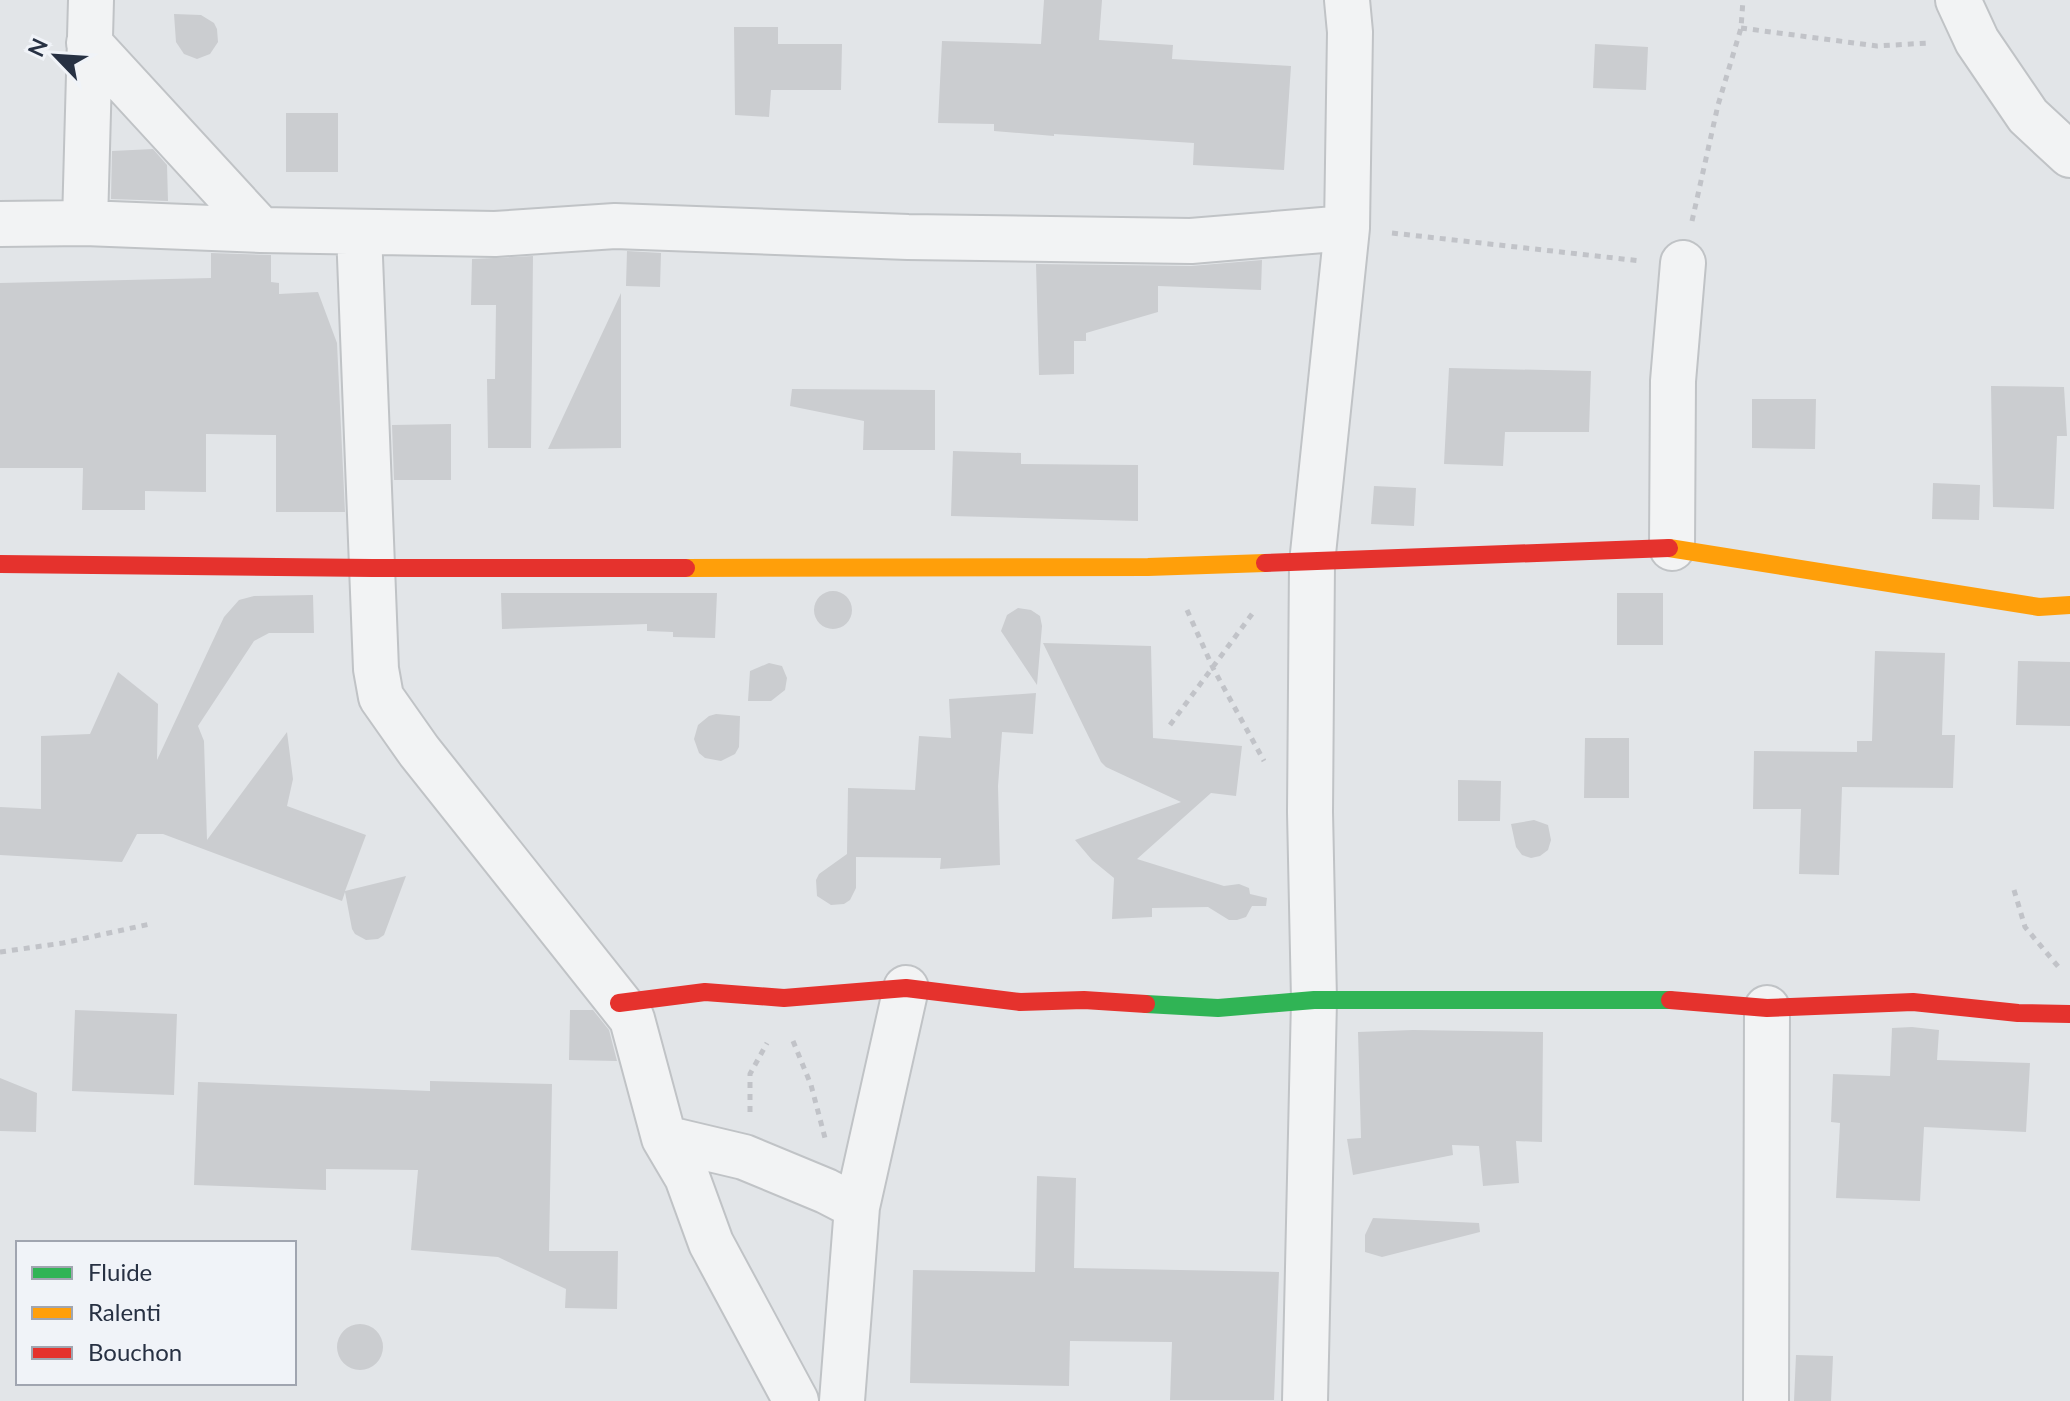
<svg xmlns="http://www.w3.org/2000/svg" width="2070" height="1401" viewBox="0 0 2070 1401" font-family="Lato,sans-serif">
<style>
.building{fill:#cbcdd0}
.lines{fill:none;stroke-linecap:round;stroke-linejoin:round}
.street-casing{stroke:#c0c3c6;stroke-width:48}
.path{stroke:#c1c3c8;stroke-width:5;stroke-dasharray:6 6;stroke-linecap:butt}
.street{stroke:#f2f3f4;stroke-width:44}
.fast{stroke:#30b455;stroke-width:18}
.slow{stroke:#ff9f0a;stroke-width:18}
.jam{stroke:#e5322d;stroke-width:18}
</style>
<rect width="100%" height="100%" fill="#e2e5e8"/>
<path class="building" d="M 1044,0 L 1102,0 L 1099,40 L 1173,45 L 1172,59 L 1291,66 L 1284,170 L 1193,165 L 1194,143 L 1054,134 L 1054,136 L 994,131 L 994,124 L 938,123 L 942,41 L 1041,44 Z
M 174,14 L 201,15 L 214,23 L 217,29 L 218,42 L 210,54 L 197,59 L 184,54 L 176,42 Z
M 734,27 L 778,27 L 778,44 L 842,44 L 841,90 L 771,90 L 769,117 L 735,115 Z
M 1595,44 L 1648,47 L 1646,90 L 1593,88 Z
M 286,113 L 338,113 L 338,172 L 286,172 Z
M 153,149 L 167,165 L 168,201 L 111,199 L 112,151 Z
M 627,251 L 661,253 L 660,287 L 626,286 Z
M 211,253 L 271,255 L 271,282 L 279,283 L 279,294 L 318,292 L 337,343 L 345,512 L 276,512 L 276,435 L 206,434 L 206,492 L 145,491 L 145,510 L 82,510 L 83,468 L 0,468 L 0,283 L 211,278 Z
M 533,256 L 531,448 L 488,448 L 487,379 L 495,379 L 496,305 L 471,305 L 472,259 Z
M 1262,260 L 1261,290 L 1158,286 L 1158,312 L 1086,333 L 1086,341 L 1074,341 L 1074,374 L 1039,375 L 1036,264 L 1191,266 Z
M 621,293 L 621,448 L 548,449 Z
M 1449,368 L 1591,371 L 1589,432 L 1505,432 L 1503,466 L 1444,464 Z
M 1991,386 L 2064,387 L 2067,436 L 2057,436 L 2054,509 L 1993,507 Z
M 792,389 L 935,390 L 935,450 L 863,450 L 864,421 L 790,406 Z
M 1752,399 L 1816,399 L 1815,449 L 1752,448 Z
M 451,424 L 451,480 L 394,480 L 392,425 Z
M 953,451 L 1021,453 L 1021,464 L 1138,465 L 1138,521 L 951,516 Z
M 1933,483 L 1980,485 L 1979,520 L 1932,519 Z
M 1374,486 L 1416,488 L 1414,526 L 1371,524 Z
M814 610a19 19 0 1 1 38 0a19 19 0 1 1-38 0Z
M 501,593 L 717,593 L 715,638 L 673,637 L 673,632 L 647,631 L 647,624 L 502,629 Z
M 1617,593 L 1663,593 L 1663,645 L 1617,645 Z
M 313,595 L 314,633 L 269,633 L 254,641 L 198,726 L 204,741 L 207,840 L 287,732 L 293,779 L 287,806 L 366,835 L 345,891 L 406,876 L 384,935 L 378,939 L 366,940 L 355,934 L 352,929 L 345,892 L 342,901 L 163,834 L 137,834 L 122,862 L 0,855 L 0,807 L 41,809 L 41,736 L 90,734 L 118,672 L 158,704 L 157,760 L 224,617 L 239,600 L 254,596 Z
M 1018,608 L 1031,610 L 1040,616 L 1042,626 L 1037,685 L 1001,631 L 1007,615 Z
M 1043,643 L 1151,646 L 1153,738 L 1242,746 L 1236,796 L 1211,793 L 1137,859 L 1224,886 L 1239,884 L 1249,888 L 1250,894 L 1267,898 L 1266,906 L 1252,906 L 1246,917 L 1237,920 L 1229,920 L 1208,907 L 1152,908 L 1152,917 L 1112,919 L 1114,878 L 1092,860 L 1075,840 L 1181,802 L 1106,767 L 1101,762 Z
M 1875,651 L 1945,653 L 1942,735 L 1955,735 L 1953,788 L 1842,787 L 1839,875 L 1799,874 L 1801,809 L 1753,809 L 1754,751 L 1857,752 L 1857,741 L 1872,741 Z
M 2018,661 L 2070,662 L 2070,726 L 2016,725 Z
M 769,663 L 782,666 L 787,678 L 785,690 L 771,701 L 748,701 L 750,671 Z
M 1036,693 L 1033,734 L 1002,732 L 998,786 L 1000,865 L 940,869 L 941,858 L 856,857 L 856,888 L 850,900 L 844,904 L 831,905 L 817,896 L 816,880 L 819,874 L 847,854 L 848,788 L 915,790 L 919,736 L 951,738 L 949,699 Z
M 716,714 L 740,716 L 739,747 L 735,754 L 721,761 L 705,758 L 699,753 L 694,739 L 698,725 L 709,716 Z
M 1585,738 L 1629,738 L 1629,798 L 1584,798 Z
M 1458,780 L 1501,781 L 1500,821 L 1458,821 Z
M 1534,820 L 1548,825 L 1551,840 L 1548,850 L 1540,856 L 1531,858 L 1522,855 L 1516,847 L 1511,824 Z
M 75,1010 L 177,1014 L 174,1095 L 72,1091 Z
M 570,1010 L 593,1010 L 609,1030 L 617,1061 L 569,1060 Z
M 1912,1027 L 1939,1030 L 1937,1060 L 2030,1063 L 2026,1132 L 1924,1127 L 1920,1201 L 1836,1198 L 1840,1123 L 1831,1122 L 1833,1074 L 1890,1076 L 1892,1028 Z
M 1413,1030 L 1543,1032 L 1542,1142 L 1516,1141 L 1519,1183 L 1483,1186 L 1479,1146 L 1452,1145 L 1453,1155 L 1353,1175 L 1347,1139 L 1361,1138 L 1358,1032 Z
M 0,1078 L 37,1093 L 36,1132 L 0,1131 Z
M 430,1081 L 552,1084 L 549,1251 L 618,1251 L 617,1309 L 565,1308 L 566,1289 L 498,1257 L 411,1250 L 418,1170 L 326,1169 L 326,1190 L 194,1185 L 198,1082 L 430,1091 Z
M 1037,1176 L 1076,1178 L 1074,1268 L 1279,1272 L 1274,1400 L 1170,1400 L 1172,1342 L 1070,1341 L 1069,1386 L 910,1383 L 913,1270 L 1035,1272 Z
M 1373,1218 L 1479,1223 L 1480,1232 L 1382,1257 L 1365,1252 L 1365,1235 Z
M337 1347a23 23 0 1 1 46 0a23 23 0 1 1-46 0Z
M 1796,1355 L 1833,1356 L 1831,1401 L 1794,1401 Z"/>
<g class="lines">
<defs>
<path id="street" d="M 1958,0 L 1977,41 L 2028,116 L 2070,155
M 89,43 L 261,230 L 495,234 L 615,226 L 908,237 L 1191,241 L 1347,228
M 85,223 L 91,0
M 0,224 L 85,223 L 261,230
M 359,232 L 376,669 L 381,697 L 419,751 L 632,1019 L 664,1138 L 687,1177 L 711,1243 L 796,1401
M 1672,548 L 1673,381 L 1683,263
M 664,1138 L 744,1157 L 826,1191 L 857,1207
M 842,1401 L 857,1207 L 906,988
M 1305,1401 L 1314,1000 L 1310,812 L 1312,563 L 1347,228 L 1350,32 L 1347,0
M 1766,1401 L 1767,1008"/>
</defs>
<use href="#street" class="street-casing"/>
<path class="path" d="M 1741,28 L 1877,46 L 1928,43
M 1692,221 L 1718,105 L 1741,28 L 1743,0
M 1392,233 L 1641,261
M 1187,610 L 1213,668 L 1264,761
M 1170,725 L 1255,610
M 2014,890 L 2025,927 L 2061,970
M 0,952 L 63,943 L 150,924
M 793,1041 L 811,1085 L 825,1138
M 750,1112 L 750,1074 L 767,1043"/>
<use href="#street" class="street"/>
<path class="fast" d="M 1146,1004 L 1218,1008 L 1314,1000 L 1670,1000"/>
<path class="slow" d="M 1669,548 L 2039,607 L 2070,605
M 686,568 L 1148,567 L 1265,563"/>
<path class="jam" d="M 1265,563 L 1669,548
M 0,564 L 372,568 L 686,568
M 1670,1000 L 1767,1008 L 1913,1002 L 2018,1013 L 2070,1014
M 619,1003 L 705,992 L 784,998 L 906,988 L 1020,1002 L 1084,1000 L 1146,1004"/>
</g>
<rect x="16" y="1241" width="280" height="144" fill="#f0f3f8" stroke="#a0a5b0" stroke-width="2"/>
<rect x="32" y="1267" width="40" height="12" fill="#30b455" stroke="#a0a5b0" stroke-width="2"/>
<text x="88" y="1281" font-size="24" fill="#273143">Fluide</text>
<rect x="32" y="1307" width="40" height="12" fill="#ff9f0a" stroke="#a0a5b0" stroke-width="2"/>
<text x="88" y="1321" font-size="24" fill="#273143">Ralenti</text>
<rect x="32" y="1347" width="40" height="12" fill="#e5322d" stroke="#a0a5b0" stroke-width="2"/>
<text x="88" y="1361" font-size="24" fill="#273143">Bouchon</text>
<g transform="translate(56 56) rotate(295)" stroke="#f0f3f8" stroke-width="6" paint-order="stroke">
<path d="M0-6L14 30L0 20L-14 30Z" fill="#273143"/>
<text y="-12" font-size="22" font-weight="bold" text-anchor="middle" fill="#273143">N</text>
</g>
</svg>
